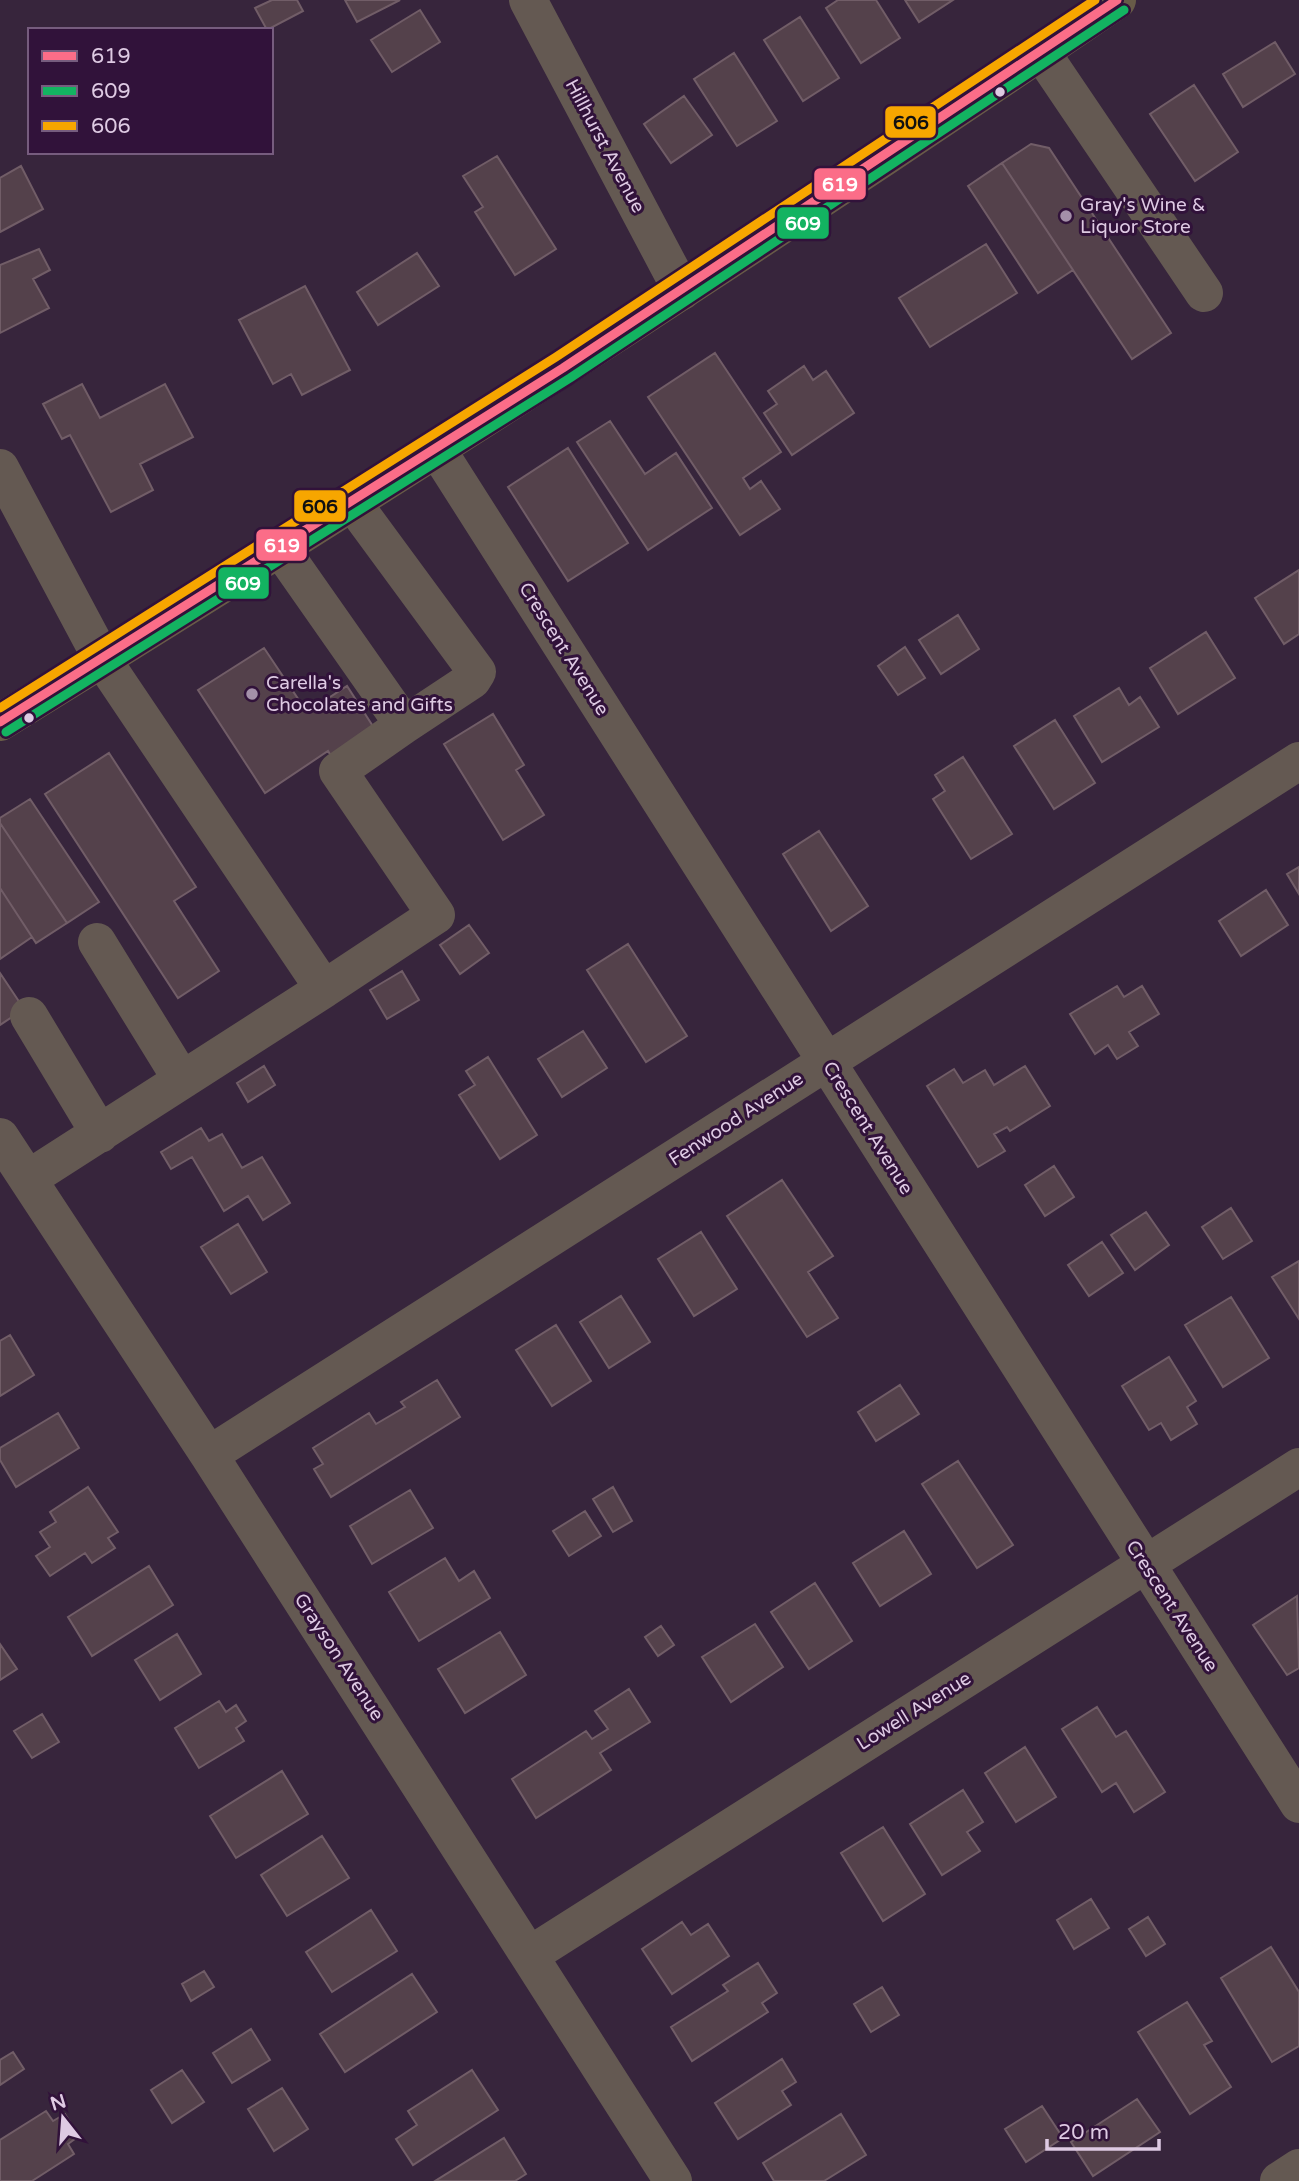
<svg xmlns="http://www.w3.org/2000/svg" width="1299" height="2181" viewBox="0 0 1299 2181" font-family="'Varela Round',sans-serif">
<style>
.building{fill:#54414b;stroke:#715d67;stroke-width:2}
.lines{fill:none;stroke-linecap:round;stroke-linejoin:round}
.minor{stroke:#645952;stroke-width:38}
.major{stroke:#685b48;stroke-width:38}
.bus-1-casing{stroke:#31123a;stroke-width:14}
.bus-2-casing{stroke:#31123a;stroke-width:14}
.bus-3-casing{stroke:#31123a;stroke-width:14}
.bus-1{stroke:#fb6d88;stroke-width:9}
.bus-2{stroke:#13b361;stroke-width:9}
.bus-3{stroke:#f7a600;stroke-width:9}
.bus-dot{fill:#decae3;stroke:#31123a;stroke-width:2.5}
.poi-dot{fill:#a490a9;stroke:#31123a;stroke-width:2.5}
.labels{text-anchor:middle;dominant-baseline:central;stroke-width:6;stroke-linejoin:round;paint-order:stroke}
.street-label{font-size:19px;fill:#decae3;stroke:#31123a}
.poi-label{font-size:19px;fill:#decae3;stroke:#31123a;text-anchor:start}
.line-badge{stroke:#31123a;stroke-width:2.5}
.badge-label{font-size:19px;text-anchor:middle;font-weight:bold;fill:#fff}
.pale-badge-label{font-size:19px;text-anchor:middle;font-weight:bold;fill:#111}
</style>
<rect width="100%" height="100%" fill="#37253c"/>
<path class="building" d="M 272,0 L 297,0 L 303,11 L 267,30 L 255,8 Z
M 345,0 L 400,0 L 357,22 Z
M 838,0 L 876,0 L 900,38 L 861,63 L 826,8 Z
M 905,0 L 953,0 L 919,22 Z
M 420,10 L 440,42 L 392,72 L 371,40 Z
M 800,17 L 839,78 L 803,101 L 764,40 Z
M 1275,42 L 1295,74 L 1243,107 L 1223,74 Z
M 734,53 L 777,121 L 737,146 L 694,79 Z
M 1194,85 L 1238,152 L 1195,181 L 1150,114 Z
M 684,96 L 712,135 L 671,163 L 644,124 Z
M 1031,144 L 1049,148 L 1171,333 L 1132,359 L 1002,163 Z
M 497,156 L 556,249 L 515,275 L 475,212 L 483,207 L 463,176 Z
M 1002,163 L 1073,270 L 1038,293 L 968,186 Z
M 21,166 L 43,209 L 0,232 L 0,178 Z
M 986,244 L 1017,293 L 930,347 L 899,298 Z
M 39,249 L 50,270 L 33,279 L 49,308 L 0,333 L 0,265 Z
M 417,253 L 439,286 L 378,325 L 357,292 Z
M 305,286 L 350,370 L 302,395 L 291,374 L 273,384 L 239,320 Z
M 715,353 L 781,452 L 743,478 L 750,489 L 761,481 L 780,509 L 740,535 L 648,397 Z
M 804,366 L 813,380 L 826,371 L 854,413 L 792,455 L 764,413 L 777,404 L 768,391 Z
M 82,384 L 100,418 L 165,384 L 193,437 L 140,464 L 153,490 L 111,512 L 70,435 L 62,439 L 43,404 Z
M 610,421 L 645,474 L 676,453 L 712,508 L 648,550 L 577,442 Z
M 568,448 L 628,543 L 568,581 L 508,487 Z
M 1299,570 L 1299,634 L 1284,644 L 1255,598 Z
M 958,615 L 979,649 L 941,674 L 919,640 Z
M 1206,632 L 1235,678 L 1178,714 L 1150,668 Z
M 905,647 L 925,678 L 898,695 L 878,666 Z
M 264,648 L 307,712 L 347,686 L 376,731 L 333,759 L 328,751 L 265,793 L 198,690 Z
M 1119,688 L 1129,705 L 1140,697 L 1159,727 L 1102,762 L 1074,716 Z
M 493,714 L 524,765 L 516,770 L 544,815 L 503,840 L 444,744 Z
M 1055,720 L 1095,783 L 1054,809 L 1014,746 Z
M 109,753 L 196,887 L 174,901 L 219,971 L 178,998 L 45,794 Z
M 963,757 L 1012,834 L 971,859 L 933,799 L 945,791 L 935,775 Z
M 30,799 L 99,902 L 67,923 L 0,823 L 0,818 Z
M 0,823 L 67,923 L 36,943 L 0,888 Z
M 819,831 L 868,906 L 831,931 L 783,854 Z
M 1299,867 L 1299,894 L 1287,874 Z
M 0,888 L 32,937 L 0,959 Z
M 1266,890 L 1288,925 L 1241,956 L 1219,921 Z
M 469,925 L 489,953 L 460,974 L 440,945 Z
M 628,944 L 687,1036 L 646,1062 L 587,970 Z
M 402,971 L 419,1000 L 387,1019 L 370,990 Z
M 0,973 L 24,1009 L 0,1025 Z
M 1117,986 L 1124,997 L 1142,986 L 1159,1014 L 1129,1032 L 1138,1046 L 1117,1059 L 1108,1045 L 1095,1054 L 1070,1014 Z
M 583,1031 L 607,1068 L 562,1097 L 538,1059 Z
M 488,1057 L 537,1135 L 500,1159 L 459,1095 L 475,1085 L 466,1071 Z
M 264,1066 L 275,1085 L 248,1102 L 237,1083 Z
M 1025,1066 L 1050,1106 L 1010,1131 L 1007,1127 L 994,1134 L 1005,1151 L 978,1167 L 927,1086 L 954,1069 L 963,1083 L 985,1070 L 994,1085 Z
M 201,1128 L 209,1141 L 222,1134 L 242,1168 L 262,1157 L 290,1203 L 263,1220 L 248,1196 L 224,1211 L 192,1157 L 171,1169 L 161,1152 Z
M 1054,1166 L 1074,1197 L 1045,1216 L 1025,1185 Z
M 782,1180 L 833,1256 L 808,1272 L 838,1318 L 807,1337 L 727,1216 Z
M 1231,1208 L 1252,1241 L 1223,1259 L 1202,1227 Z
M 1146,1212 L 1169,1245 L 1135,1270 L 1111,1235 Z
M 238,1224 L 267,1272 L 231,1294 L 201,1247 Z
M 701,1232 L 737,1289 L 694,1316 L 658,1259 Z
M 1102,1242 L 1123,1273 L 1089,1296 L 1068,1265 Z
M 1299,1261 L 1299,1319 L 1272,1277 Z
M 621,1296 L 650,1342 L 609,1368 L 580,1322 Z
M 1231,1297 L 1269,1358 L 1223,1387 L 1185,1325 Z
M 556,1325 L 591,1381 L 552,1406 L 516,1350 Z
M 10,1335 L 34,1375 L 0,1396 L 0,1341 Z
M 1169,1357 L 1196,1401 L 1187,1407 L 1197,1424 L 1171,1440 L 1161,1423 L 1149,1430 L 1122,1386 Z
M 437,1380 L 460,1417 L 331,1497 L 314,1469 L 323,1464 L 313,1448 L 369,1413 L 376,1424 L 405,1407 L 401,1402 Z
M 900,1385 L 919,1414 L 876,1441 L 858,1412 Z
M 58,1413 L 79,1448 L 16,1487 L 0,1460 L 0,1448 Z
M 958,1461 L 1013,1545 L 977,1568 L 922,1484 Z
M 88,1487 L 118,1532 L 108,1538 L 115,1548 L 92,1563 L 85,1553 L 50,1576 L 36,1556 L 50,1547 L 40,1532 L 56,1522 L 50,1512 Z
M 613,1487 L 632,1521 L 613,1532 L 593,1499 Z
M 410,1490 L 433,1528 L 372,1564 L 350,1526 Z
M 585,1511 L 601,1536 L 569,1556 L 553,1531 Z
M 904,1531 L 931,1574 L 880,1606 L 853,1563 Z
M 445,1558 L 459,1581 L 474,1571 L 490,1598 L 419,1641 L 389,1592 Z
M 149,1566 L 173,1605 L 92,1656 L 68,1617 Z
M 815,1583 L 852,1641 L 809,1669 L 771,1612 Z
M 1297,1596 L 1299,1668 L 1287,1675 L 1253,1625 Z
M 755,1624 L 783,1667 L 731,1702 L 702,1657 Z
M 661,1626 L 674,1645 L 658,1656 L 645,1637 Z
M 500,1632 L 526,1675 L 465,1713 L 438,1669 Z
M 177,1634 L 201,1674 L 160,1700 L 135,1660 Z
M 0,1644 L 17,1669 L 0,1680 Z
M 629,1689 L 650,1722 L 600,1753 L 611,1770 L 536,1818 L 512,1779 L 586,1731 L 592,1739 L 608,1729 L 595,1711 Z
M 219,1701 L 226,1712 L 236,1705 L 246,1721 L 236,1728 L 244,1741 L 199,1768 L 175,1728 Z
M 1097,1707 L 1116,1737 L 1126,1731 L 1165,1792 L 1134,1812 L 1116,1783 L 1102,1792 L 1062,1729 Z
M 42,1714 L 59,1742 L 32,1758 L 14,1731 Z
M 1025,1747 L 1056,1797 L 1016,1822 L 985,1773 Z
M 282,1771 L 308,1814 L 236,1858 L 210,1816 Z
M 963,1790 L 983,1822 L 967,1832 L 980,1851 L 942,1875 L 910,1824 Z
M 883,1827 L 925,1894 L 883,1921 L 841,1853 Z
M 322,1836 L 349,1878 L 287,1916 L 261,1875 Z
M 1091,1899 L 1109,1928 L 1074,1949 L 1057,1920 Z
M 371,1910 L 397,1951 L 332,1992 L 306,1952 Z
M 1148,1917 L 1165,1944 L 1146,1956 L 1129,1929 Z
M 682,1922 L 691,1935 L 708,1924 L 729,1956 L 672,1994 L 642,1949 Z
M 1271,1947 L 1299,1992 L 1299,2046 L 1272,2062 L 1221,1978 Z
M 758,1963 L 777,1993 L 762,2003 L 768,2012 L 692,2061 L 671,2027 L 728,1991 L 723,1985 Z
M 204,1971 L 214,1987 L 191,2001 L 182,1984 Z
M 412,1974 L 437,2012 L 345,2072 L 320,2034 Z
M 882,1987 L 899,2015 L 871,2032 L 854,2004 Z
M 1187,2002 L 1212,2041 L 1204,2045 L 1231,2087 L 1190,2114 L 1138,2032 Z
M 251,2029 L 270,2060 L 232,2083 L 213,2053 Z
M 13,2052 L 24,2069 L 0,2085 L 0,2060 Z
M 782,2059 L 796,2082 L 782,2091 L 791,2105 L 738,2139 L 715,2103 Z
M 182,2070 L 204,2102 L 172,2123 L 151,2090 Z
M 472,2070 L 498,2110 L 413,2165 L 396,2139 L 417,2125 L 408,2111 Z
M 282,2088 L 308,2129 L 274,2151 L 248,2109 Z
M 1137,2099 L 1160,2132 L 1093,2176 L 1071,2142 Z
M 1042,2106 L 1063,2138 L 1026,2162 L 1005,2129 Z
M 46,2111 L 53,2121 L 65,2114 L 79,2136 L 68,2144 L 74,2154 L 32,2181 L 0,2181 L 0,2140 Z
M 841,2114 L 866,2155 L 824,2181 L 774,2181 L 763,2163 Z
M 504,2138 L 526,2174 L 515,2181 L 435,2181 Z"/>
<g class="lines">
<path class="minor" d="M 528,0 L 682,291
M 1041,52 L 1204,293
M 438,451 L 1299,1804
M 0,468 L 102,659 L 324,989 L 28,1179
M 352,502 L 477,672 L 472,680 L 404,725
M 280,548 L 404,725 L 338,771 L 436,915 L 324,989
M 97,942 L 182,1080
M 29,1016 L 100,1134
M 0,1137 L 209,1455 L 673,2181
M 209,1455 L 1299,761
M 530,1955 L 1299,1467
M 1279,2181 L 1299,2168"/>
<path class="major" d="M 0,722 C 378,490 751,250 1117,0"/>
<defs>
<path id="bus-1" d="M 0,722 L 563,368 L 1117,0"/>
<path id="bus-2" d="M 6,732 L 570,378 L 1124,10"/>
<path id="bus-3" d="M 0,708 L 556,357 L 1095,0"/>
</defs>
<use href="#bus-1" class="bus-1-casing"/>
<use href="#bus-2" class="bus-2-casing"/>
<use href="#bus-3" class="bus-3-casing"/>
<use href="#bus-1" class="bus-1"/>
<use href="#bus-2" class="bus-2"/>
<use href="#bus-3" class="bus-3"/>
</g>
<g class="bus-dot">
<circle cx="1000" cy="92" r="6"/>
<circle cx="29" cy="718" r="6"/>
</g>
<g class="poi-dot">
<circle cx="1066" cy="216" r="7"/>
<circle cx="252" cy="694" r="7"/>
</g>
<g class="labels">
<g class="street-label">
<text transform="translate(605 146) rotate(62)">Hillhurst Avenue</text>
<text transform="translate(564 649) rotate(58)">Crescent Avenue</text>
<text transform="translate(736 1119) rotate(-33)">Fenwood Avenue</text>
<text transform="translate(868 1128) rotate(58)">Crescent Avenue</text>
<text transform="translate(1172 1606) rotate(57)">Crescent Avenue</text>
<text transform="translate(339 1657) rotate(57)">Grayson Avenue</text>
<text transform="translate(914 1711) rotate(-32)">Lowell Avenue</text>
</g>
<g class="poi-label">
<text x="1080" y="205">Gray's Wine &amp;<tspan x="1080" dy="22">Liquor Store</tspan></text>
<text x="266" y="683">Carella's<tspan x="266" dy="22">Chocolates and Gifts</tspan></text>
</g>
</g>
<g class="line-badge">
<rect x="884" y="105" width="53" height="34" rx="7" fill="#f7a600"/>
<rect x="813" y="167" width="54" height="34" rx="7" fill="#fb6d88"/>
<rect x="776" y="206" width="54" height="34" rx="7" fill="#13b361"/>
<rect x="293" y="489" width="54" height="34" rx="7" fill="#f7a600"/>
<rect x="255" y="528" width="53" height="34" rx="7" fill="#fb6d88"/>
<rect x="217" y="566" width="53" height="34" rx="7" fill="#13b361"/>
</g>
<g class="badge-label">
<text x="840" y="191">619</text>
<text x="803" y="230">609</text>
<text x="282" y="552">619</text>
<text x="243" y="590">609</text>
</g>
<g class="pale-badge-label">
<text x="911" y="129">606</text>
<text x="320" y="513">606</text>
</g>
<rect x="28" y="28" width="245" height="126" fill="#31123a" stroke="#765c7e" stroke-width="2"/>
<rect x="42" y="51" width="35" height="10" fill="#fb6d88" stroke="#765c7e" stroke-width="2"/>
<text x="91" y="63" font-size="21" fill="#decae3">619</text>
<rect x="42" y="86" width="35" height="10" fill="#13b361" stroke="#765c7e" stroke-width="2"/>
<text x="91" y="98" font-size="21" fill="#decae3">609</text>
<rect x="42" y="121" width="35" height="10" fill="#f7a600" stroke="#765c7e" stroke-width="2"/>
<text x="91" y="133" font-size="21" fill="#decae3">606</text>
<g transform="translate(63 2118) rotate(343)" stroke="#31123a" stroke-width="5" paint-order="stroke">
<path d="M0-5L12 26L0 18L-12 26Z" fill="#decae3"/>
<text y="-10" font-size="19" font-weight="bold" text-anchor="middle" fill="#decae3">N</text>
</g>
<path d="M1047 2139v10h112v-10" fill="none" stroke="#decae3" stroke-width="3.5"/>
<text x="1058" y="2139" font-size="21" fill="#decae3" stroke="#31123a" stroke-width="5" paint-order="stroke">20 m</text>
</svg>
